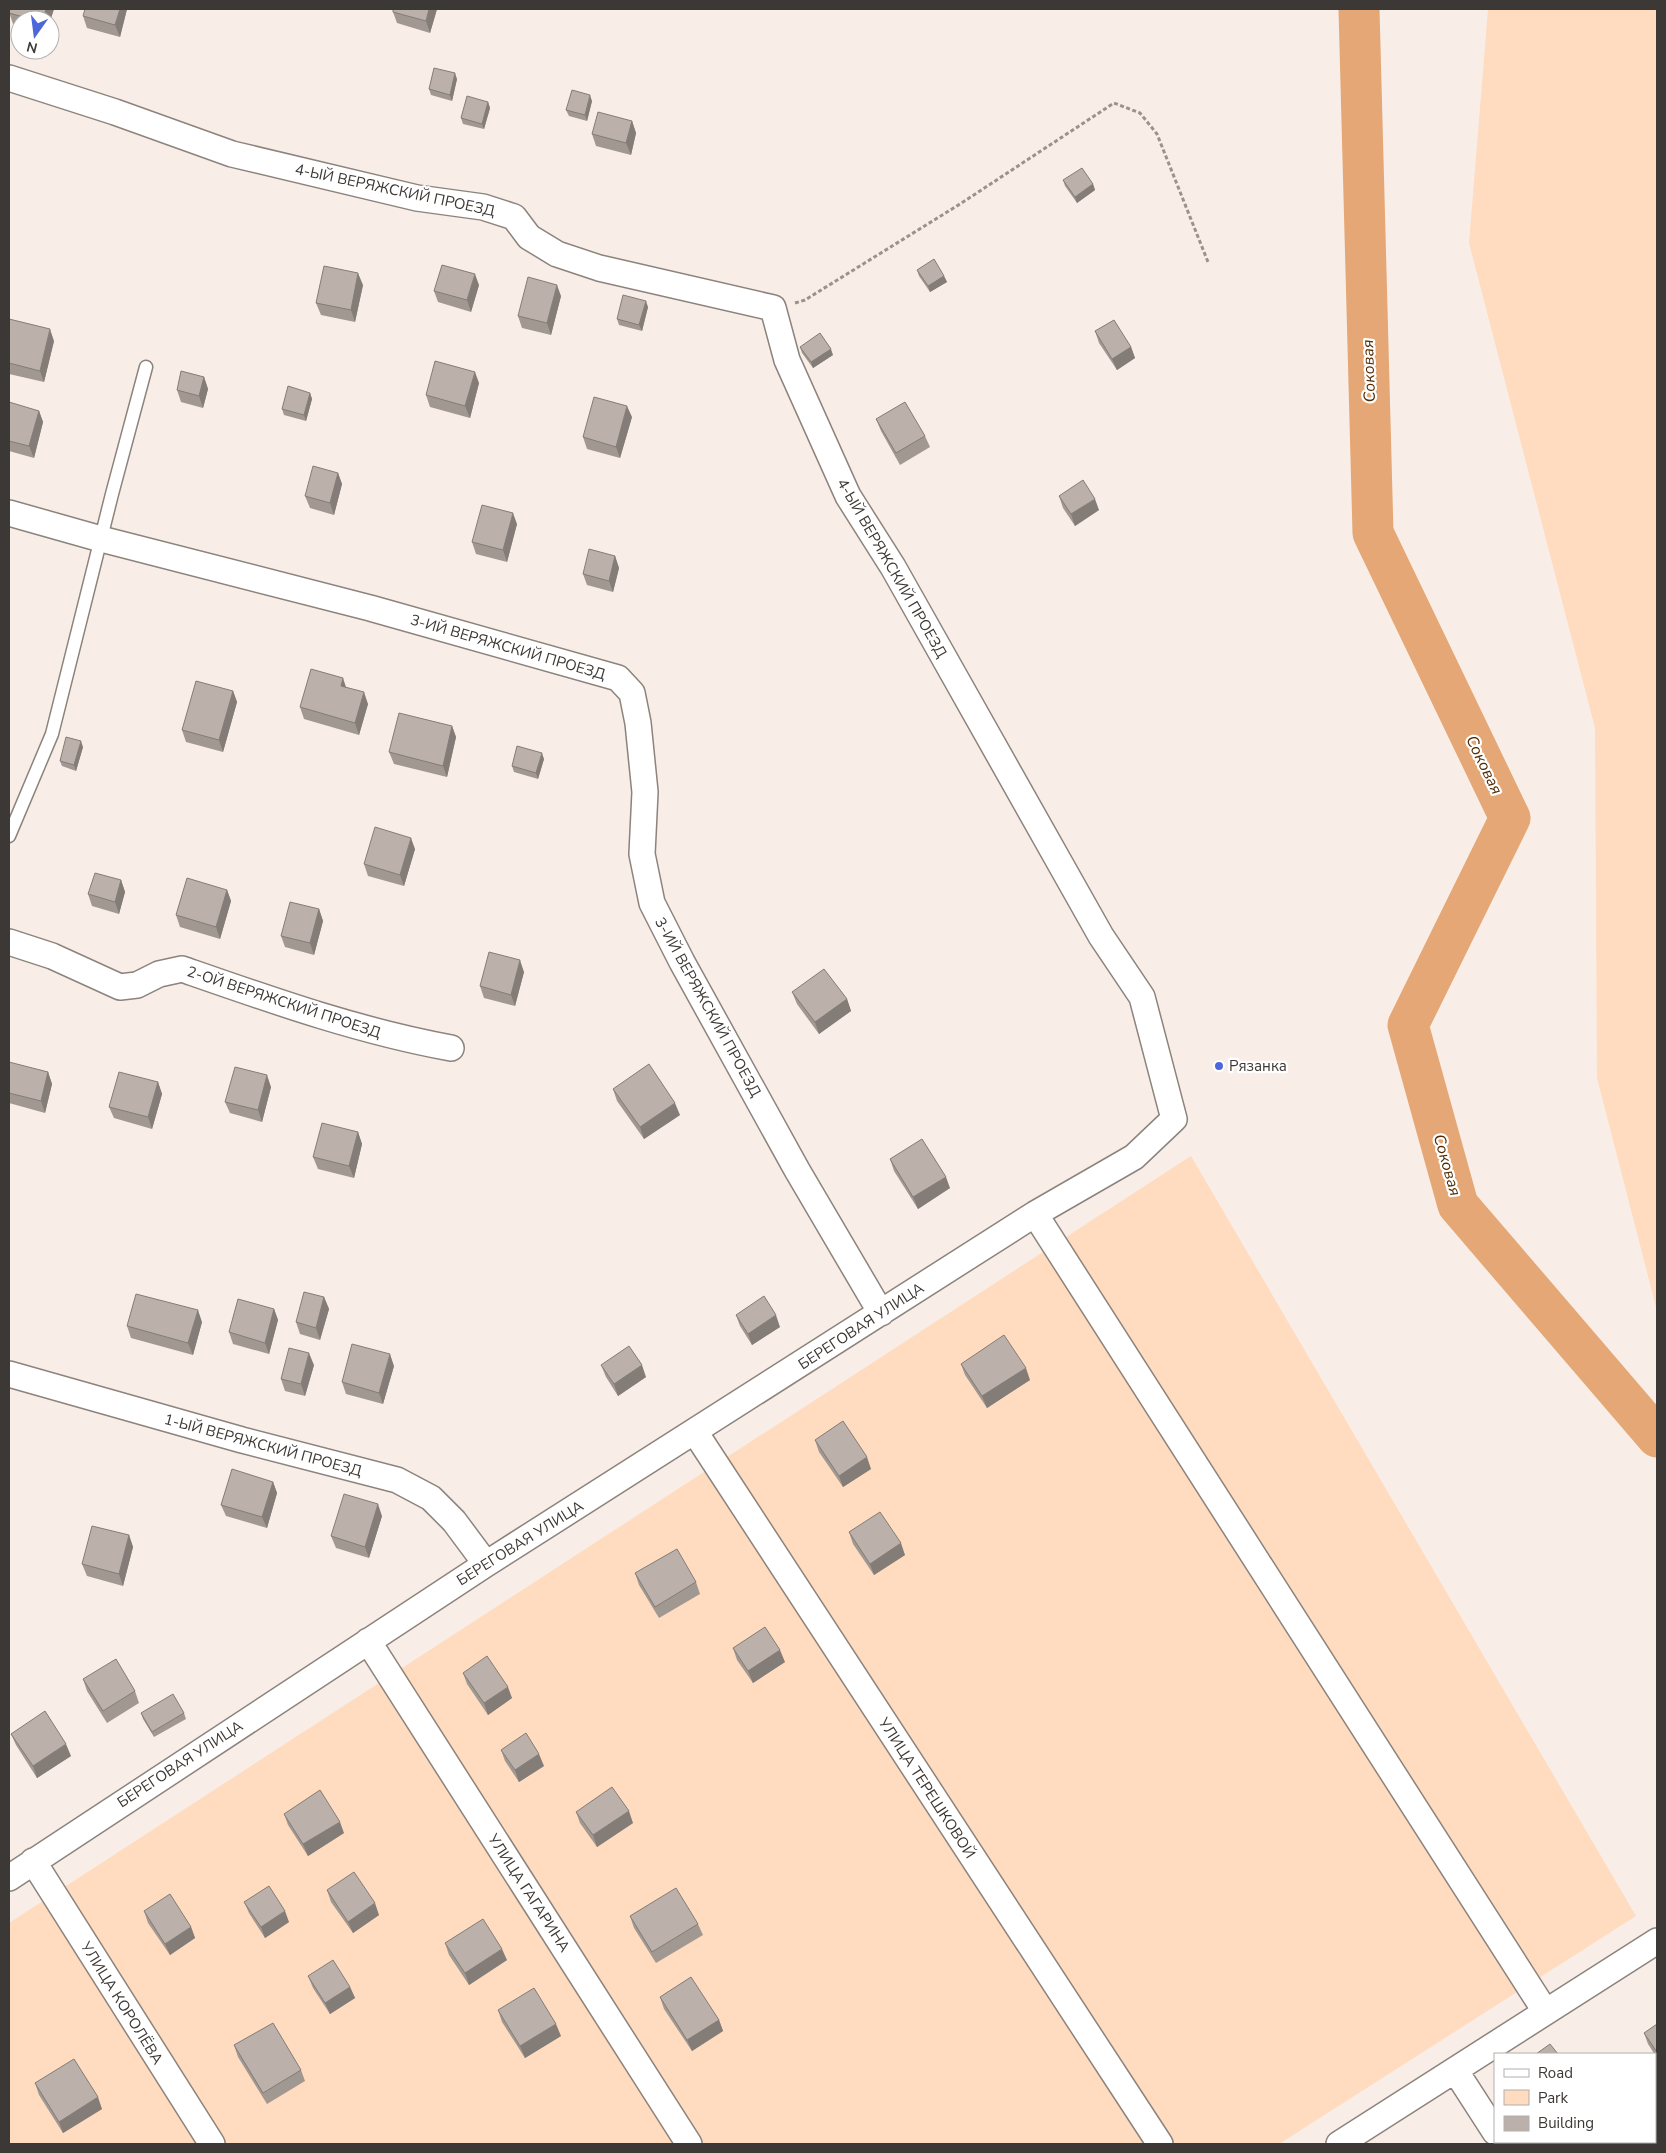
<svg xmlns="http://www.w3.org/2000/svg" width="1666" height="2153" viewBox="0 0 1666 2153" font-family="'Nunito Sans',sans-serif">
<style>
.green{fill:#ffdbbf}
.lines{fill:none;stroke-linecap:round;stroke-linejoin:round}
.river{stroke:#e4a775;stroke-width:41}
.service-casing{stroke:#8c837c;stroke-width:15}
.minor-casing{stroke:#8c837c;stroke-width:28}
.path{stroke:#99928d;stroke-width:3;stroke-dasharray:4 2.5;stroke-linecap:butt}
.service{stroke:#fff;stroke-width:12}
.minor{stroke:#fff;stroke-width:25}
.wall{fill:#a19892}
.shaded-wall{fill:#837c77}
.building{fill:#bbb1aa;stroke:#837c77}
.poi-dot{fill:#4c67db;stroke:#fff;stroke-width:2}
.labels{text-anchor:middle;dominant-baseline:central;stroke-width:4.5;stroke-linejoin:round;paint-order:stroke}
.street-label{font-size:15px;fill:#3c3835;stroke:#fff}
.poi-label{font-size:15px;fill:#3c3835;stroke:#fff;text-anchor:start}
.water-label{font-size:16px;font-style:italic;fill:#522b02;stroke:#fff}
</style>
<rect width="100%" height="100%" fill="#f9eee7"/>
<path class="green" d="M 1488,9 L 1657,9 L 1657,1311 L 1597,1078 L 1595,728 L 1469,243 Z
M 1191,1156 L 1636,1916 L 1279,2144 L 9,2144 L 9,1923 Z"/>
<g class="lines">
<path class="river" d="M 1359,9 L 1373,533 L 1510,818 L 1408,1025 L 1458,1205 L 1657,1437"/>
<defs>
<path id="service" d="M 9,836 L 52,734 L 112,494 L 146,367"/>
<path id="minor" d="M 9,78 L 115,112 L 232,154 L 417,198 L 483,207 L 514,217 L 529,237 L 557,254 L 599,268 L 773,308 L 787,360 L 848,496 L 893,567 L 1101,936 L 1142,997 L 1174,1119 L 1134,1157 L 1035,1214 L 486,1564 L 9,1878
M 9,513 L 101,539 L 370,608 L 618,678 L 632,693 L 638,723 L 645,792 L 642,854 L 652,903 L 682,962 L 797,1170 L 881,1313
M 9,942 L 52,956 L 120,987 L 137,985 L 159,974 L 182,969 C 271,1000 358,1031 451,1048
M 1035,1214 L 1545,2011
M 9,1374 L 242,1440 L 397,1480 L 431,1498 L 454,1521 L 486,1564
M 695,1432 L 1160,2144
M 368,1641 L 689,2144
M 33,1861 L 212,2144
M 1455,2070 L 1495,2132
M 1339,2144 L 1657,1941"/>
</defs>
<use href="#service" class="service-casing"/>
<use href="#minor" class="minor-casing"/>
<path class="path" d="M 795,303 L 805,300 L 960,204 L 1114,103 L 1140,113 L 1157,134 L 1208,262"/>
<use href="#service" class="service"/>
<use href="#minor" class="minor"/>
</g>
<path class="wall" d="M 10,9 L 54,9 L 50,21 L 50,20 L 20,20 L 20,26 L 13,24 L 9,12 Z
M 127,9 L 120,37 L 87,28 L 83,16 Z
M 437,9 L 430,33 L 397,23 L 393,12 Z
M 457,79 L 452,101 L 431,95 L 429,89 Z
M 592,101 L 587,121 L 569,116 L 566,110 Z
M 488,102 L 490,108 L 484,129 L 463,124 L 461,118 Z
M 632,121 L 636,133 L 631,155 L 596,146 L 592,134 Z
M 1063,180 L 1093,184 L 1095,190 L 1077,203 L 1065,186 Z
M 917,270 L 944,276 L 947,282 L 930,292 L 919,276 Z
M 363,285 L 355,322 L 321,315 L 316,303 Z
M 479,285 L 471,312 L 438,302 L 434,291 Z
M 561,296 L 551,335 L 522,328 L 518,316 Z
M 648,307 L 642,331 L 619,325 L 617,319 Z
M 9,319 L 54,341 L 44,382 L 9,374 Z
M 1095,331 L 1131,347 L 1135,358 L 1117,370 L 1099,343 Z
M 800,347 L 833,355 L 813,368 L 802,353 Z
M 204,377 L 208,389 L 203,408 L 181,402 L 177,390 Z
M 479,383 L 470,418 L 430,407 L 426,395 Z
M 310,393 L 312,399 L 306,421 L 284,415 L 282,409 Z
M 9,404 L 39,411 L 43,422 L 34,458 L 9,451 Z
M 632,417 L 620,458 L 587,449 L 583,437 Z
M 876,419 L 925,436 L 930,447 L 900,465 L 881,431 Z
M 338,473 L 342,484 L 334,515 L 310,508 L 305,496 Z
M 1059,496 L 1099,510 L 1075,526 L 1063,508 Z
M 517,524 L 507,562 L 476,554 L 472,542 Z
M 615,556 L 619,568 L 613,592 L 587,585 L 583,574 Z
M 346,687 L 368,704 L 359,735 L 304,719 L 300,707 Z
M 233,691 L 237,702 L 223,752 L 186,742 L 182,730 Z
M 452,726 L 456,737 L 447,777 L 394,764 L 389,752 Z
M 83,747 L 76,771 L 62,766 L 60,761 Z
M 544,759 L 538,779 L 514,772 L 512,766 Z
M 415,849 L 404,886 L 368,876 L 364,864 Z
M 121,880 L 125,892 L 119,914 L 92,906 L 88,894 Z
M 227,890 L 231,901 L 220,939 L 180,927 L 176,915 Z
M 319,909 L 323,921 L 314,955 L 285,947 L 281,936 Z
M 524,972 L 515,1006 L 484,998 L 480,986 Z
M 792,992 L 847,999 L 851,1011 L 819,1034 L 797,1004 Z
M 9,1064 L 48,1072 L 52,1084 L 45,1113 L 9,1103 Z
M 158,1082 L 162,1094 L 152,1129 L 114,1118 L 109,1107 Z
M 271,1087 L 262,1122 L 230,1113 L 225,1102 Z
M 613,1089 L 680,1115 L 644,1139 L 617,1101 Z
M 358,1132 L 362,1144 L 354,1178 L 318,1169 L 313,1157 Z
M 890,1159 L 950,1188 L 918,1209 L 894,1171 Z
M 324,1297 L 329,1309 L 320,1340 L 300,1334 L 296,1322 Z
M 274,1309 L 278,1320 L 269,1354 L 233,1344 L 229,1332 Z
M 736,1315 L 780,1327 L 752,1345 L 740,1326 Z
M 202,1322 L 193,1355 L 131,1338 L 127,1326 Z
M 961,1364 L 1030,1380 L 987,1408 L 965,1375 Z
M 314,1365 L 305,1396 L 285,1391 L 281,1379 Z
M 601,1365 L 646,1377 L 618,1396 L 606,1377 Z
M 394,1366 L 383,1404 L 346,1394 L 342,1382 Z
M 815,1440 L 871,1469 L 843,1487 L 819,1452 Z
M 273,1482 L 277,1493 L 267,1528 L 226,1516 L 221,1505 Z
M 382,1516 L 369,1558 L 336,1548 L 331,1536 Z
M 849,1532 L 905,1555 L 874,1575 L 853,1544 Z
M 129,1535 L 133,1547 L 123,1586 L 87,1576 L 82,1564 Z
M 635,1573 L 696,1582 L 700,1594 L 659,1618 L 639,1585 Z
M 733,1648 L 785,1662 L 753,1683 L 737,1660 Z
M 463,1673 L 512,1698 L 488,1715 L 467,1684 Z
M 83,1679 L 135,1691 L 139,1703 L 107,1723 L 87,1691 Z
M 141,1713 L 184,1713 L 186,1719 L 154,1737 L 143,1719 Z
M 11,1734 L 71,1756 L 37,1778 L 16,1745 Z
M 501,1750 L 544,1766 L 519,1782 L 505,1761 Z
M 576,1812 L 633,1823 L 597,1847 L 580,1823 Z
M 284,1814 L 344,1833 L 308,1856 L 288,1825 Z
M 327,1890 L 379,1915 L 353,1933 L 331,1902 Z
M 244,1902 L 289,1922 L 265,1938 L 249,1913 Z
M 144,1911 L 191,1927 L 195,1938 L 170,1955 L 148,1923 Z
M 630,1916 L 698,1924 L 703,1935 L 656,1963 L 634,1928 Z
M 445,1943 L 507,1960 L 469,1985 L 449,1955 Z
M 308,1976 L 350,1987 L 355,1998 L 330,2014 L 313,1988 Z
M 660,1997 L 719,2020 L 723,2031 L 692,2051 L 664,2009 Z
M 498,2010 L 561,2036 L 525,2058 L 502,2022 Z
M 1657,2024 L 1657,2058 L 1648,2044 L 1644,2033 Z
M 234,2045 L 301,2070 L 305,2081 L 267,2104 L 238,2057 Z
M 35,2083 L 102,2109 L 63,2133 L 39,2095 Z"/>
<path class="shaded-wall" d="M 46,9 L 54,9 L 50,21 L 50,20 L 43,20 Z
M 120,9 L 127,9 L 120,37 L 115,25 Z
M 429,9 L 437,9 L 430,33 L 426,21 Z
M 455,73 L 457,79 L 452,101 L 450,95 Z
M 590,95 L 592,101 L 587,121 L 585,115 Z
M 488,102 L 490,108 L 484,129 L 482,124 Z
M 632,121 L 636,133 L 631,155 L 626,143 Z
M 1093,184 L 1095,190 L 1077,203 L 1075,197 Z
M 358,273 L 363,285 L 355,322 L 351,310 Z
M 475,274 L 479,285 L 471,312 L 467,300 Z
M 944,276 L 947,282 L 930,292 L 928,286 Z
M 557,285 L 561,296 L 551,335 L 547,323 Z
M 646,301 L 648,307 L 642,331 L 639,325 Z
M 50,329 L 54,341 L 44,382 L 40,371 Z
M 1131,347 L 1135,358 L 1117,370 L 1112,359 Z
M 831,349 L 833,355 L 813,368 L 811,362 Z
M 475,372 L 479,383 L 470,418 L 465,406 Z
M 204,377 L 208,389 L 203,408 L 199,396 Z
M 310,393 L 312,399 L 306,421 L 304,415 Z
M 627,406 L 632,417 L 620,458 L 616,447 Z
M 39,411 L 43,422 L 34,458 L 29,446 Z
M 338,473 L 342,484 L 334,515 L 330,503 Z
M 1095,499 L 1099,510 L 1075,526 L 1071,514 Z
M 513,513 L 517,524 L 507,562 L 503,550 Z
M 615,556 L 619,568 L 613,592 L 609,581 Z
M 343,678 L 347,690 L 341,686 Z
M 233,691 L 237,702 L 223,752 L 219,740 Z
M 364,692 L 368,704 L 359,735 L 355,723 Z
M 452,726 L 456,737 L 447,777 L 443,766 Z
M 81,741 L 83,747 L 76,771 L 74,765 Z
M 542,753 L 544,759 L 538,779 L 536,773 Z
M 411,838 L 415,849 L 404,886 L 400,875 Z
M 121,880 L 125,892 L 119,914 L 115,902 Z
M 227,890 L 231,901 L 220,939 L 216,927 Z
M 319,909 L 323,921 L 314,955 L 310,943 Z
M 520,960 L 524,972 L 515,1006 L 511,995 Z
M 847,999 L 851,1011 L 819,1034 L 815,1022 Z
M 48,1072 L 52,1084 L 45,1113 L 41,1101 Z
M 267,1075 L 271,1087 L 262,1122 L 258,1110 Z
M 158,1082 L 162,1094 L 152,1129 L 148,1117 Z
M 675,1103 L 680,1115 L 644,1139 L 640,1127 Z
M 358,1132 L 362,1144 L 354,1178 L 349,1166 Z
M 946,1177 L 950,1188 L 918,1209 L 913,1197 Z
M 324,1297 L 329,1309 L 320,1340 L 316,1328 Z
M 274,1309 L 278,1320 L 269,1354 L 265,1343 Z
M 198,1310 L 202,1322 L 193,1355 L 188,1343 Z
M 776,1315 L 780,1327 L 752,1345 L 748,1334 Z
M 309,1353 L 314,1365 L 305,1396 L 301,1384 Z
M 390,1354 L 394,1366 L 383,1404 L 379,1393 Z
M 642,1365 L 646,1377 L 618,1396 L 614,1384 Z
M 1026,1368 L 1030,1380 L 987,1408 L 982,1396 Z
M 867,1457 L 871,1469 L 843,1487 L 839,1476 Z
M 273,1482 L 277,1493 L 267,1528 L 262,1517 Z
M 378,1504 L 382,1516 L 369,1558 L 365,1547 Z
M 129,1535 L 133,1547 L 123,1586 L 119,1574 Z
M 901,1543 L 905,1555 L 874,1575 L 870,1564 Z
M 780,1650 L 785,1662 L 753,1683 L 748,1671 Z
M 508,1687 L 512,1698 L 488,1715 L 484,1703 Z
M 66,1744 L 71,1756 L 37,1778 L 33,1766 Z
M 539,1754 L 544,1766 L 519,1782 L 515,1770 Z
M 629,1811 L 633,1823 L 597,1847 L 593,1835 Z
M 340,1822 L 344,1833 L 308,1856 L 303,1844 Z
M 375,1903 L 379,1915 L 353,1933 L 348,1922 Z
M 285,1911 L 289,1922 L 265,1938 L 261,1927 Z
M 191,1927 L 195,1938 L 170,1955 L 165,1944 Z
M 502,1949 L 507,1960 L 469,1985 L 465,1973 Z
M 350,1987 L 355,1998 L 330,2014 L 325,2003 Z
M 719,2020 L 723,2031 L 692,2051 L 687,2040 Z
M 556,2024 L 561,2036 L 525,2058 L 520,2046 Z
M 98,2097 L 102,2109 L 63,2133 L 59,2122 Z
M 1655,2128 L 1657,2135 L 1657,2139 L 1655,2141 Z
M 1631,2142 L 1654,2142 L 1650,2144 L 1629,2144 Z"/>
<path class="building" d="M 10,9 L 46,9 L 43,20 L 34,20 L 9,13 Z
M 85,9 L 120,9 L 115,25 L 83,16 Z
M 393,9 L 429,9 L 426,21 L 393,12 Z
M 434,68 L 455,73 L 450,95 L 429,89 Z
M 572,90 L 590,95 L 585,115 L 566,110 Z
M 467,96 L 488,102 L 482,124 L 461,118 Z
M 598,112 L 632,121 L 626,143 L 592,134 Z
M 1082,168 L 1093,184 L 1075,197 L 1063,180 Z
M 934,259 L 944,276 L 928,286 L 917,270 Z
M 442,265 L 475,274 L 467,300 L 434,291 Z
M 324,266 L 358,273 L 351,310 L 316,303 Z
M 528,277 L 557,285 L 547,323 L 518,316 Z
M 623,295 L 646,301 L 639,325 L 617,319 Z
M 9,319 L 50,329 L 40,371 L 9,363 Z
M 1114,320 L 1131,347 L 1112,359 L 1095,331 Z
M 820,333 L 831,349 L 811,362 L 800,347 Z
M 435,361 L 475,372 L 465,406 L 426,395 Z
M 181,371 L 204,377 L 199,396 L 177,390 Z
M 288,386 L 310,393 L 304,415 L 282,409 Z
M 594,397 L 627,406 L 616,447 L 583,437 Z
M 9,402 L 39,411 L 29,446 L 9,441 Z
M 905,402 L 925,436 L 896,453 L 876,419 Z
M 313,466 L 338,473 L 330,503 L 305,496 Z
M 1083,480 L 1095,499 L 1071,514 L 1059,496 Z
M 482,505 L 513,513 L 503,550 L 472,542 Z
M 589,549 L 615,556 L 609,581 L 583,574 Z
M 311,669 L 343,678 L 341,686 L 364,692 L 355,723 L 300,707 Z
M 196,681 L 233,691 L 219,740 L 182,730 Z
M 399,713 L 452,726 L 443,766 L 389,752 Z
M 66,737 L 81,741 L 74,765 L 60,761 Z
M 517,746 L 542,753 L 536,773 L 512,766 Z
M 375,827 L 411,838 L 400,875 L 364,864 Z
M 95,873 L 121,880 L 115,902 L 88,894 Z
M 187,878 L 227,890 L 216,927 L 176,915 Z
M 290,902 L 319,909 L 310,943 L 281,936 Z
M 489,952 L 520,960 L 511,995 L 480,986 Z
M 824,969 L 847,999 L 815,1022 L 792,992 Z
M 9,1062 L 48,1072 L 41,1101 L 9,1093 Z
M 649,1064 L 675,1103 L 640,1127 L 613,1089 Z
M 235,1067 L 267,1075 L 258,1110 L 225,1102 Z
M 119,1072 L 158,1082 L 148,1117 L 109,1107 Z
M 322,1123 L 358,1132 L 349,1166 L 313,1157 Z
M 922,1139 L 946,1177 L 913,1197 L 890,1159 Z
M 304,1292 L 324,1297 L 316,1328 L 296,1322 Z
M 136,1294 L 198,1310 L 188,1343 L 127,1326 Z
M 764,1296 L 776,1315 L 748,1334 L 736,1315 Z
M 238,1299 L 274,1309 L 265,1343 L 229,1332 Z
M 1004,1335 L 1026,1368 L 982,1396 L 961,1364 Z
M 352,1344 L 390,1354 L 379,1393 L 342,1382 Z
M 629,1346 L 642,1365 L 614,1384 L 601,1365 Z
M 289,1348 L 309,1353 L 301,1384 L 281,1379 Z
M 843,1421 L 867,1457 L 839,1476 L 815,1440 Z
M 232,1469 L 273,1482 L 262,1517 L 221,1505 Z
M 344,1494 L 378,1504 L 365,1547 L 331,1536 Z
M 880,1512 L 901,1543 L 870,1564 L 849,1532 Z
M 92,1526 L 129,1535 L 119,1574 L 82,1564 Z
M 677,1549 L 696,1582 L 655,1607 L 635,1573 Z
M 765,1627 L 780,1650 L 748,1671 L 733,1648 Z
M 487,1656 L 508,1687 L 484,1703 L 463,1673 Z
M 116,1659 L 135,1691 L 103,1711 L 83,1679 Z
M 173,1694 L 184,1713 L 152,1732 L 141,1713 Z
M 45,1711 L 66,1744 L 33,1766 L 11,1734 Z
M 526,1733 L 539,1754 L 515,1770 L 501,1750 Z
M 612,1787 L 629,1811 L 593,1835 L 576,1812 Z
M 320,1790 L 340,1822 L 303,1844 L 284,1814 Z
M 354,1872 L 375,1903 L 348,1922 L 327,1890 Z
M 269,1886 L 285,1911 L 261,1927 L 244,1902 Z
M 676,1888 L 698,1924 L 652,1952 L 630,1916 Z
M 170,1894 L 191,1927 L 165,1944 L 144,1911 Z
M 483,1919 L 502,1949 L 465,1973 L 445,1943 Z
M 333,1960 L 350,1987 L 325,2003 L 308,1976 Z
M 691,1977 L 719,2020 L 687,2040 L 660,1997 Z
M 534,1988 L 556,2024 L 520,2046 L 498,2010 Z
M 273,2023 L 301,2070 L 263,2093 L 234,2045 Z
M 1657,2024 L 1657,2052 L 1644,2033 Z
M 1550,2044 L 1558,2054 L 1536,2054 Z
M 74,2059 L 98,2097 L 59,2122 L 35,2083 Z"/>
<circle class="poi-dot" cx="1219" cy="1066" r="5"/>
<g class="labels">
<g class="street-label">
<text transform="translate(395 190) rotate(12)">4-ЫЙ ВЕРЯЖСКИЙ ПРОЕЗД</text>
<text transform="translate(892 568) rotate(60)">4-ЫЙ ВЕРЯЖСКИЙ ПРОЕЗД</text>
<text transform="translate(508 647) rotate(16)">3-ИЙ ВЕРЯЖСКИЙ ПРОЕЗД</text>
<text transform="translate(284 1002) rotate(18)">2-ОЙ ВЕРЯЖСКИЙ ПРОЕЗД</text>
<text transform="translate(708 1007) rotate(61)">3-ИЙ ВЕРЯЖСКИЙ ПРОЕЗД</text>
<text transform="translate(861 1326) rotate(-33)">БЕРЕГОВАЯ УЛИЦА</text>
<text transform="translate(263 1445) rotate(15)">1-ЫЙ ВЕРЯЖСКИЙ ПРОЕЗД</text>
<text transform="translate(520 1543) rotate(-32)">БЕРЕГОВАЯ УЛИЦА</text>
<text transform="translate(180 1764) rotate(-33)">БЕРЕГОВАЯ УЛИЦА</text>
<text transform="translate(927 1788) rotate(57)">УЛИЦА ТЕРЕШКОВОЙ</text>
<text transform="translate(529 1893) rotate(57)">УЛИЦА ГАГАРИНА</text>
<text transform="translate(122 2003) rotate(58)">УЛИЦА КОРОЛЁВА</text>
</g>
<g class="poi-label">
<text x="1229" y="1066">Рязанка</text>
</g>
<g class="water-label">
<text transform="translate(1369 371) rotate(-92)">Соковая</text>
<text transform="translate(1484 765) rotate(64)">Соковая</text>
<text transform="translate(1447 1165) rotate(74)">Соковая</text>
</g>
</g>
<rect width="1666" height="2153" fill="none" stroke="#3c3835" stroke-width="20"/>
<rect x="1494" y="2053" width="162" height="90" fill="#ffffff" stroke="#b1afae"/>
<rect x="1504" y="2069" width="25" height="8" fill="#ffffff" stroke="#b1afae"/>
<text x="1538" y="2078" font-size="15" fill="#3c3835">Road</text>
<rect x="1504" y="2090" width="25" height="15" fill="#ffdbbf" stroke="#b1afae"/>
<text x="1538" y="2103" font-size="15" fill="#3c3835">Park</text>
<rect x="1504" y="2116" width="25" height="15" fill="#bbb1aa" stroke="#b1afae"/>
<text x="1538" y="2128" font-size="15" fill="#3c3835">Building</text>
<g transform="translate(35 35) rotate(194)"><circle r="24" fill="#ffffff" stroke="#b1afae"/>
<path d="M0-4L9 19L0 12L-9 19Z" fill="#4c67db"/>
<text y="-8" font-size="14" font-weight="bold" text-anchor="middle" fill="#3c3835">N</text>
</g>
</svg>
